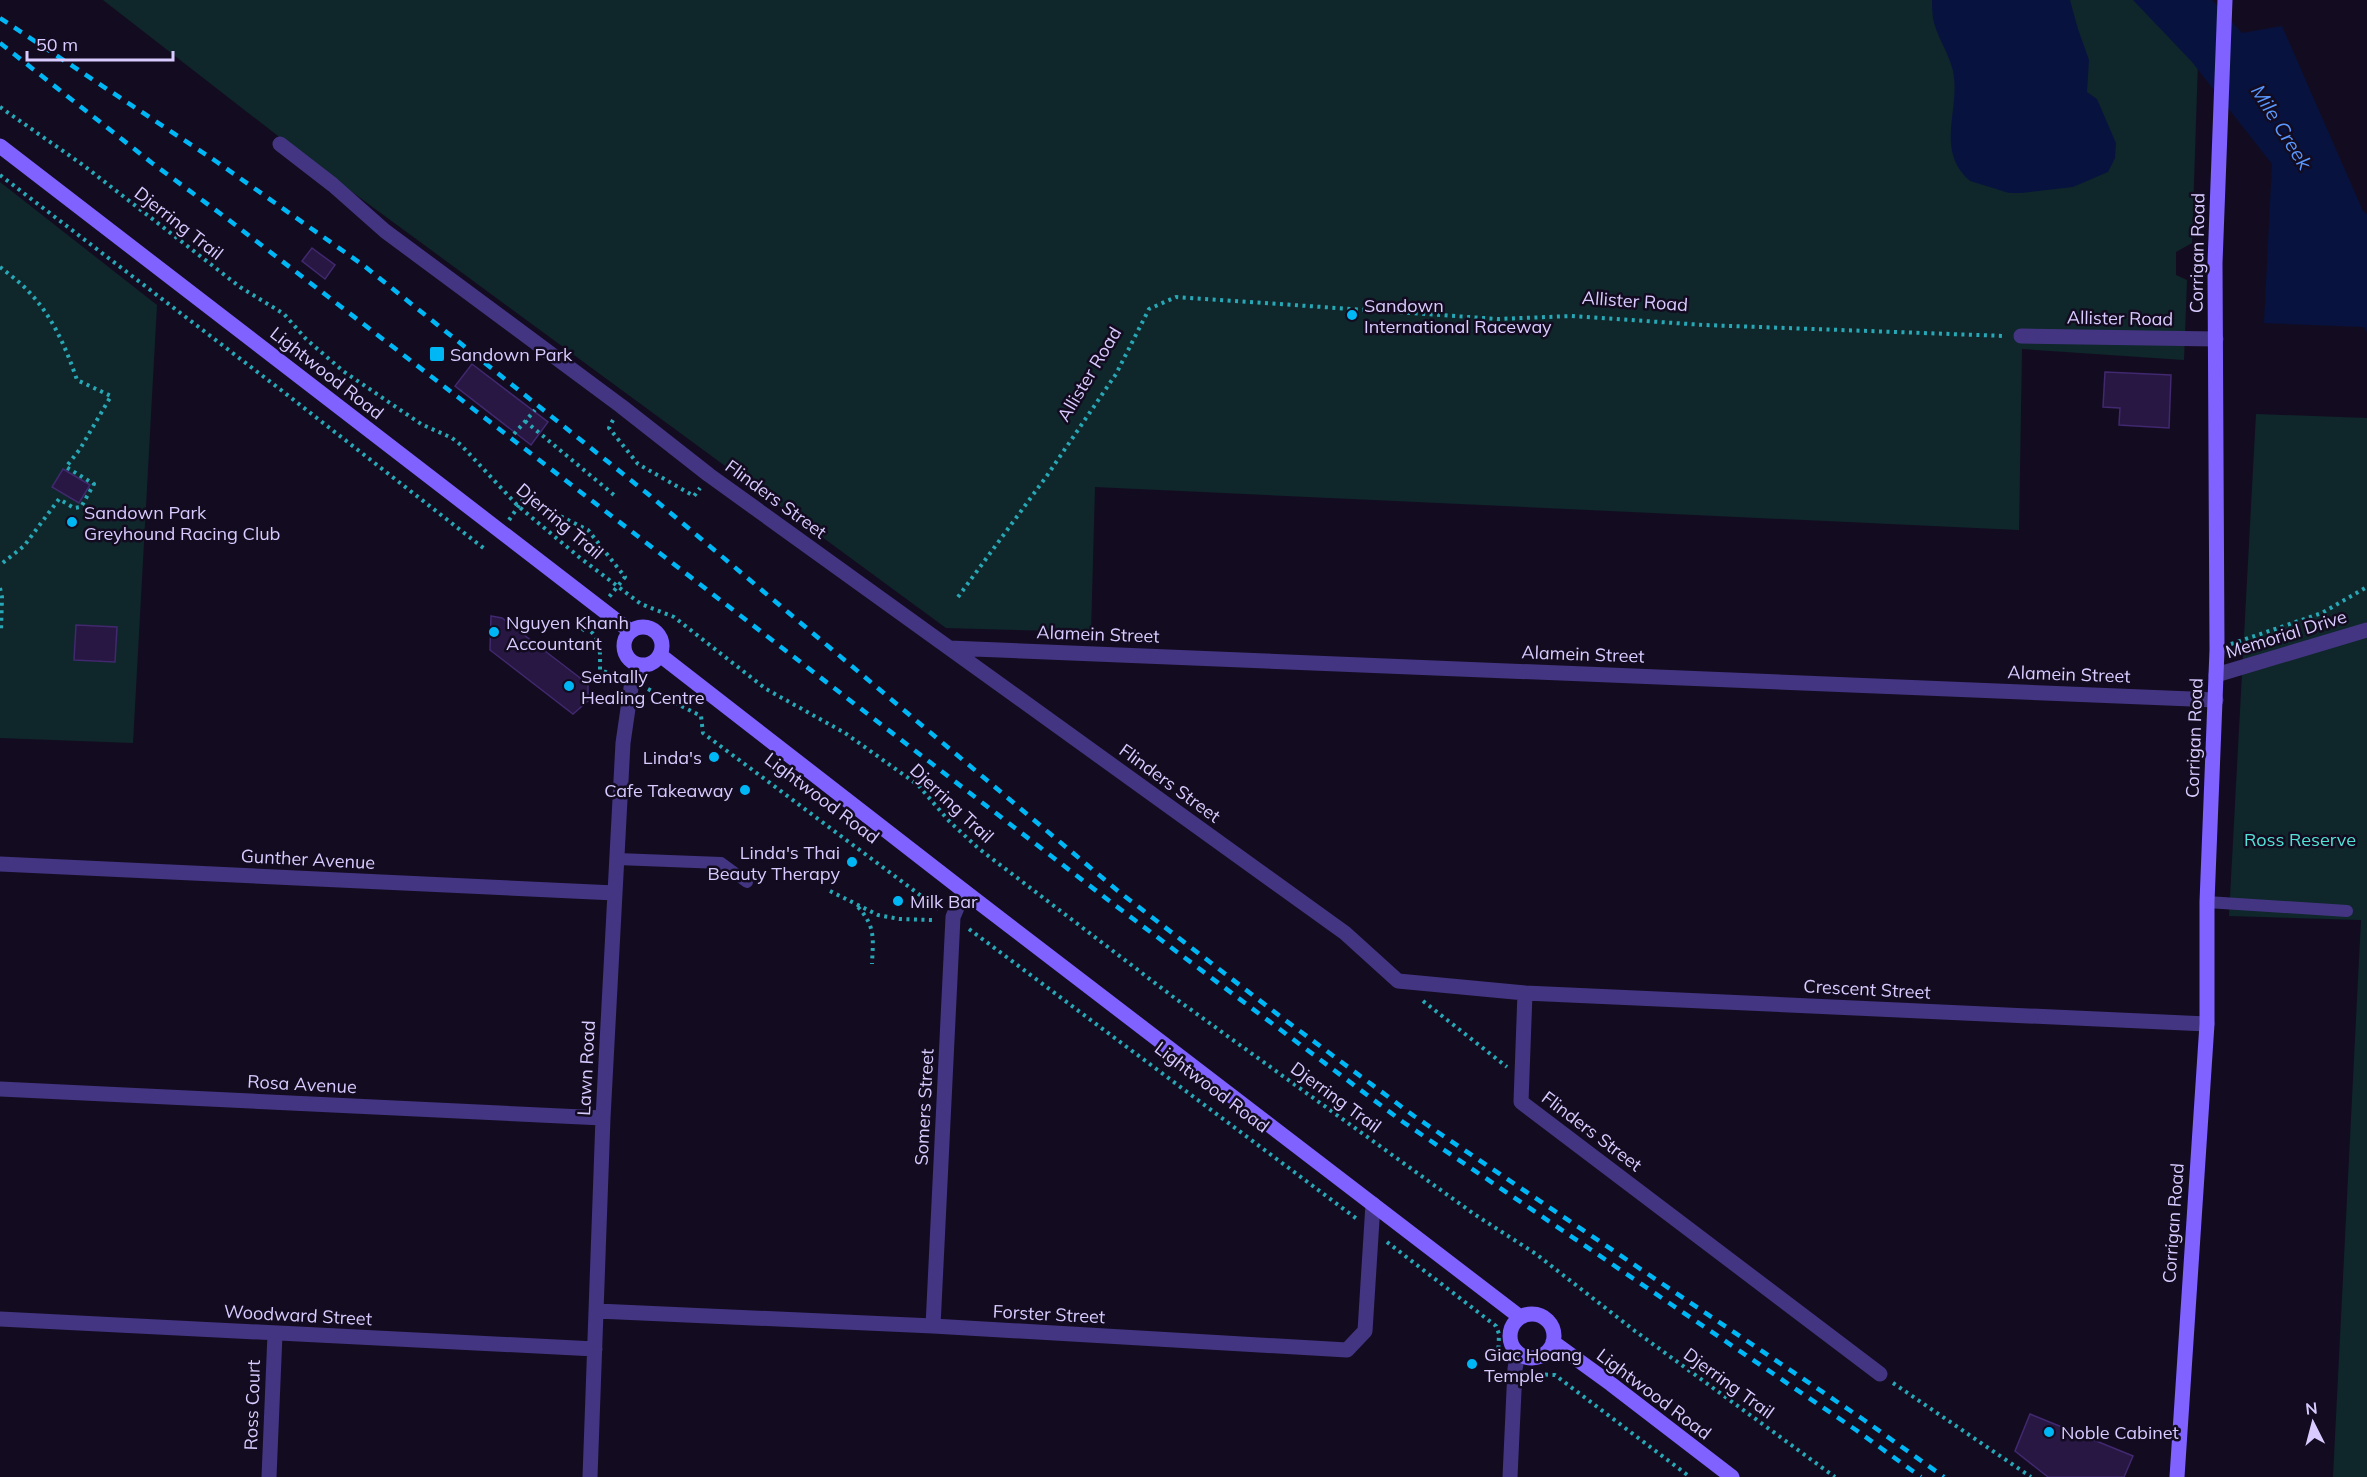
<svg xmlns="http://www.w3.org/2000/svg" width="2367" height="1477" viewBox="0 0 2367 1477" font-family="Mulish,sans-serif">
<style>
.green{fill:#0f272b}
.water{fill:#07133e}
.building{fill:#271742;stroke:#41286f;stroke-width:1.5}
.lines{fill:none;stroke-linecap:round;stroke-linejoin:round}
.path{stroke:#28a8b6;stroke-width:4;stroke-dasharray:3 4.5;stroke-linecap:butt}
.service{stroke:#443582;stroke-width:12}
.minor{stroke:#443582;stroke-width:15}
.secondary{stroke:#7f62ff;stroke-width:15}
.rail{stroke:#00b7f6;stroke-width:4.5;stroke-dasharray:9 8;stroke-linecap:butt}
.poi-dot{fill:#00b7f6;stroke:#130c21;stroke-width:2}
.labels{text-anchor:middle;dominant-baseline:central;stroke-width:5;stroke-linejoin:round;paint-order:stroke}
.street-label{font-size:18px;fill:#d9cbff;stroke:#130c21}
.poi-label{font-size:18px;fill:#d9cbff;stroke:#130c21;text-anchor:start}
.park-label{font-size:18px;fill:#53e3d6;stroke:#130c21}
.water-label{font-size:20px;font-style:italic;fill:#5998ff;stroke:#130c21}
</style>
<rect width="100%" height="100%" fill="#130c21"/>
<path class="green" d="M 103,0 L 2200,0 L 2192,243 L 2176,252 L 2176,275 L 2187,280 L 2184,360 L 2022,349 L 2019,530 L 1095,487 L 1091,632 L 946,628 L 314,164 Z
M 0,182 L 157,305 L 133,743 L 0,738 Z
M 2256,414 L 2367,418 L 2367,1477 L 2333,1477 L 2361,920 L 2229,916 Z"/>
<path class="water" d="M 1932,0 L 2070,0 L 2078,29 L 2089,60 L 2087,92 L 2097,99 L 2116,143 L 2115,158 L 2108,172 L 2073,187 L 2022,193 L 2009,193 L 1970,181 C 1934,150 1961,110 1953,71 C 1949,54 1939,40 1934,23 C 1932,16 1932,7 1932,0 Z
M 2133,0 L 2212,0 L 2242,33 L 2282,26 L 2363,211 L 2367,214 L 2367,332 L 2364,327 L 2264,323 L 2272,164 L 2192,62 Z"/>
<path class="building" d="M 312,248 L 335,265 L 325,279 L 302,261 Z
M 472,364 L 548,422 L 531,445 L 455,386 Z
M 2105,372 L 2171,375 L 2169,428 L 2119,425 L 2120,408 L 2103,407 Z
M 63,469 L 90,485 L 79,503 L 52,487 Z
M 491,616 L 502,618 L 588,684 L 588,701 L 573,714 L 490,650 Z
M 76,625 L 117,627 L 115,662 L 74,660 Z
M 2030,1414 L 2133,1456 L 2124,1477 L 2048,1477 L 2015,1451 Z"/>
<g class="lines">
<path class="path" d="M 0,107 L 83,165 L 240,287 L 284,314 L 306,339 L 343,371 L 421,424 L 452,438 L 461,445 L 518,506 L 579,557 L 641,604 L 674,617 L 766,689 L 845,733 L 918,785 L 949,821 L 978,848 L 1172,996 L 1474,1214 L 1536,1254 L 1635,1331 L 1835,1477
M 0,175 L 281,390 L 486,550
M 0,267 C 10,275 21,283 29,292 C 53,317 66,348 77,380 L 111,396 L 80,449 L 66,467 L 94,484 L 81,507 L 74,508 L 59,499 L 24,546 L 0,565
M 613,420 L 609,428 L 638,464 L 694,496 L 700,488
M 525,421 L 614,495
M 514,434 L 535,410
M 509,520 L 524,498 L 588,530 L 625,577 L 609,597
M 0,588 L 2,597 L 1,630
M 958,597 L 1046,477 L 1116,374 L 1149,309 L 1176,297 L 1498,319 L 1571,316 L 1704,325 L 2005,336
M 585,627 C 602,637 600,652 600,670 L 619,677
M 582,631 L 591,619
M 2231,644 L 2322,613 L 2367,587
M 648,689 L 701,716 L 703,733 L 940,910
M 830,891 L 878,915 L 899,919 L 933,920
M 858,907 C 876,927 873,939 872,964
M 969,929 L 1357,1219
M 1423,1001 L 1507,1067
M 1387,1242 L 1496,1326 L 1499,1334 L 1498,1360
M 1530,1374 L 1555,1375 L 1690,1477
M 1893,1383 L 2031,1477"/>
<path class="service" d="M 617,859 L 721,863 L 747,882
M 2207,902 L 2347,911"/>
<path class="minor" d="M 280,144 L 333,185 L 385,231 L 621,406 L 709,475 L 1345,933 L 1398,981 L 1525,993 L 1521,1102 L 1880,1374
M 2021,336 L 2216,339
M 949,648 L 2216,700
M 2216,675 L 2367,630
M 0,864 L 615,893
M 1525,993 L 2207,1024
M 0,1089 L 603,1118
M 597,1311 L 933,1326 L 1347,1350 L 1365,1331 L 1373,1204
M 0,1319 L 595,1349
M 933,1326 L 953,917 L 964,891
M 269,1477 L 275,1334
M 590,1477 L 603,1118 L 623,743 L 632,681 L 640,665
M 1510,1477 L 1515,1369 L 1518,1353"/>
<path class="secondary" d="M 0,146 L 630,631
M624 646a19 19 0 1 1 38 0a19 19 0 1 1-38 0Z
M 660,655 L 964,891 L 1520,1317
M1510 1336a22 22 0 1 1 44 0a22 22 0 1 1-44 0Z
M 1553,1342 L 1611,1384 L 1732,1477
M 2177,1477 L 2207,1024 L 2207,902 L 2217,650 L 2215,263 L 2225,0"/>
<path class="rail" d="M 0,18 L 217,162 L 363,265 L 648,494 L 1118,891 L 1281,1017 L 1414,1116 L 1864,1420 L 1944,1477
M 0,43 L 152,163 L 225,217 L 1112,903 L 1403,1122 L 1856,1430 L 1921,1477"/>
</g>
<g class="poi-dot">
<circle cx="1352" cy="315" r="6"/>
<rect x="429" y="346" width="16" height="16" rx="3"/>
<circle cx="72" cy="522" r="6"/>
<circle cx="494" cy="632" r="6"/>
<circle cx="569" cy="686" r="6"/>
<circle cx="714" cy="757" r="6"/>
<circle cx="745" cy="790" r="6"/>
<circle cx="852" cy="862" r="6"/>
<circle cx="898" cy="901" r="6"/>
<circle cx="1472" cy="1364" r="6"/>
<circle cx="2049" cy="1432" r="6"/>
</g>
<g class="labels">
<g class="street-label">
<text transform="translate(179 223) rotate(38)">Djerring Trail</text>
<text transform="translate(2197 253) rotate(-89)">Corrigan Road</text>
<text transform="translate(1635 301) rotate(4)">Allister Road</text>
<text transform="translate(2120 318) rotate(1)">Allister Road</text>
<text transform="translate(327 373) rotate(38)">Lightwood Road</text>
<text transform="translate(1089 374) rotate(-59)">Allister Road</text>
<text transform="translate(776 499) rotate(36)">Flinders Street</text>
<text transform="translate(560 521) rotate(40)">Djerring Trail</text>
<text transform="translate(1098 634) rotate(2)">Alamein Street</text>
<text transform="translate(2286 634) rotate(-17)">Memorial Drive</text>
<text transform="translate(1583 654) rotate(2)">Alamein Street</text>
<text transform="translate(2069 674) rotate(2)">Alamein Street</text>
<text transform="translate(2194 738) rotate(-88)">Corrigan Road</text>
<text transform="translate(1170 783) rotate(36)">Flinders Street</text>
<text transform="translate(822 798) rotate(37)">Lightwood Road</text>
<text transform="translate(952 803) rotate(43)">Djerring Trail</text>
<text transform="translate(308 859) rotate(3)">Gunther Avenue</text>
<text transform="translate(1867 989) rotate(3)">Crescent Street</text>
<text transform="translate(586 1068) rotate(-87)">Lawn Road</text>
<text transform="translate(302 1084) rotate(3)">Rosa Avenue</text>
<text transform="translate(1212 1087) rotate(37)">Lightwood Road</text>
<text transform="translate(1336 1097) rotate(36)">Djerring Trail</text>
<text transform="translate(924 1107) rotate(-87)">Somers Street</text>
<text transform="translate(1592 1131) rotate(37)">Flinders Street</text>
<text transform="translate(2173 1223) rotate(-86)">Corrigan Road</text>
<text transform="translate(1049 1314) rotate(3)">Forster Street</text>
<text transform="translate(298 1315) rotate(3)">Woodward Street</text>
<text transform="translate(1729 1383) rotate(36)">Djerring Trail</text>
<text transform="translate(1654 1394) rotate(37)">Lightwood Road</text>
<text transform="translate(252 1405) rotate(-88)">Ross Court</text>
</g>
<g class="poi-label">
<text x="1364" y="305">Sandown<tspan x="1364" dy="21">International Raceway</tspan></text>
<text x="450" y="354">Sandown Park</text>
<text x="84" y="512">Sandown Park<tspan x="84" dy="21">Greyhound Racing Club</tspan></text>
<text x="506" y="622">Nguyen Khanh<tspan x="506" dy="21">Accountant</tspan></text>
<text x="581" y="676">Sentally<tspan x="581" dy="21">Healing Centre</tspan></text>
<text x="702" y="757" text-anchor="end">Linda's</text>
<text x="733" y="790" text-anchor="end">Cafe Takeaway</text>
<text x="840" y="852" text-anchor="end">Linda's Thai<tspan x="840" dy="21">Beauty Therapy</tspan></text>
<text x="910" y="901">Milk Bar</text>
<text x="1484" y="1354">Giac Hoang<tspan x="1484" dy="21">Temple</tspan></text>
<text x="2061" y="1432">Noble Cabinet</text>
</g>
<g class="park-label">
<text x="2300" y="839">Ross Reserve</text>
</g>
<g class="water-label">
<text transform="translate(2282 127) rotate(58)">Mile Creek</text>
</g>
</g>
<g transform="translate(2313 1423) rotate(354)" stroke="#130c21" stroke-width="4.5" paint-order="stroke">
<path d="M0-4.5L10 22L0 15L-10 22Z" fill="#d9cbff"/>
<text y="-9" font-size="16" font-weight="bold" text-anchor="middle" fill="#d9cbff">N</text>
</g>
<path d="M27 51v9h146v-9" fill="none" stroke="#d9cbff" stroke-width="3"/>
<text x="36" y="51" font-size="18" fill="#d9cbff" stroke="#130c21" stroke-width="4.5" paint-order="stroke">50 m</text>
</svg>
